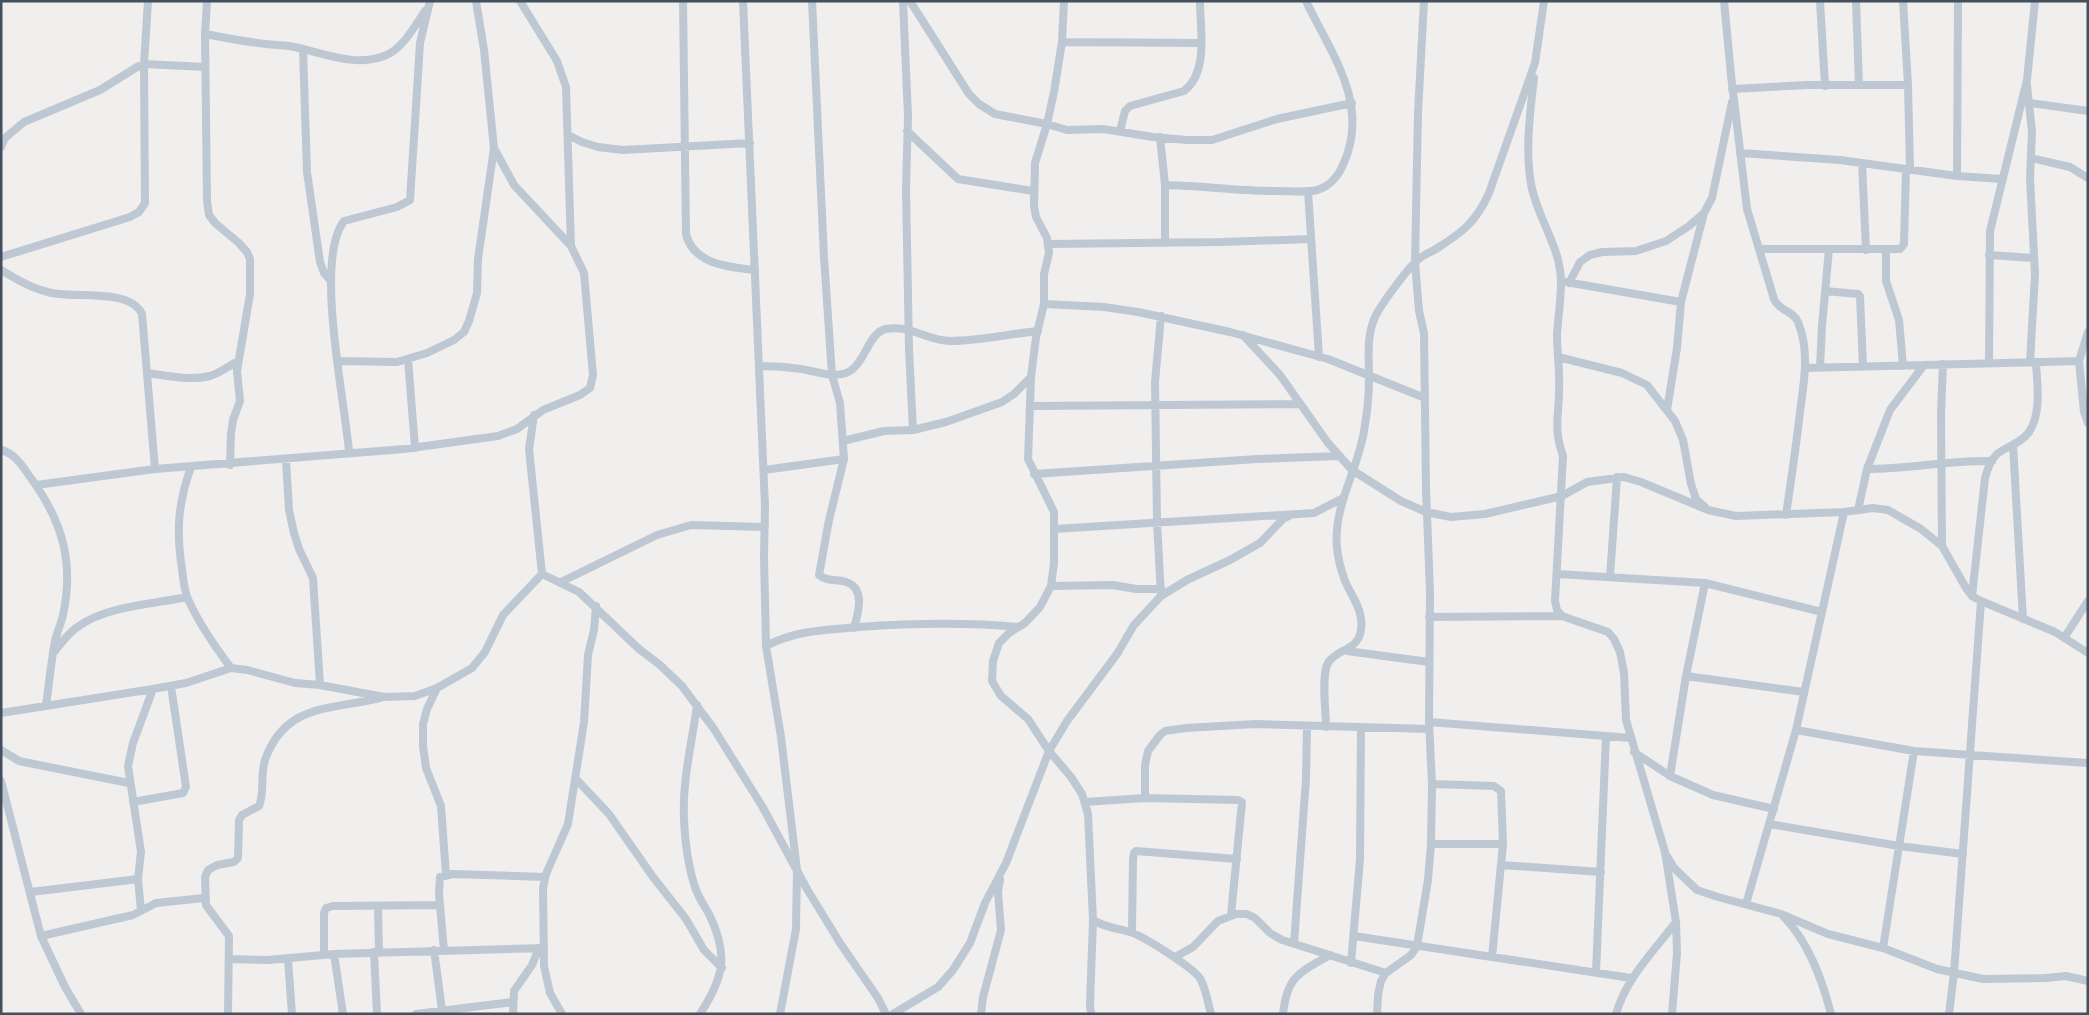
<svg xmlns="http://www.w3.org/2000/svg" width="2089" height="1015" viewBox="0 0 2089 1015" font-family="'Asap Condensed',sans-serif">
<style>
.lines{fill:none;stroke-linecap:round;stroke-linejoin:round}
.minor{stroke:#bdc8d2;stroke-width:8}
</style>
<rect width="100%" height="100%" fill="#f1eeee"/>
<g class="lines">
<path class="minor" d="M 207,1 L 205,34 L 207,201 L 209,215 L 215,223 L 239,243 L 247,252 L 250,259 L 250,294 L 237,371 L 240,401 L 233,420 L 231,434 L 230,465
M 520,1 L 557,61 L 566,87 L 571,246
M 683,1 L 686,234 C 693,264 728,267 755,270
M 743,1 L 765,506 L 764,556 L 766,646 L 781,737 L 797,870 L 796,929 L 780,1014
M 812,1 L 824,257 L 832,375 L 840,403 L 844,459 L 829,520 L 819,575 C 827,582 837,579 846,582 C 866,588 858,614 854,628
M 903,1 L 908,116 L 906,189 L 909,349 L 913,430
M 910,1 L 969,94 L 979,104 L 995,114 L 1047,124 L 1067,130 L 1103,129 L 1153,137 L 1187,140 L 1212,140 L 1277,119 L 1352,103
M 1064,1 L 1062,42 L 1054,92 L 1047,124 L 1035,163 L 1034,206 L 1036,217 L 1047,238 L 1049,253 L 1044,274 L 1044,304 L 1036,337 L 1031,377 L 1028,459 L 1054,512 L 1054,563 L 1051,586 L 1040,607 L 1025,623 L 1009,633 L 999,643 L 993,661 L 992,681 L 1001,696 L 1028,719 L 1049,751 L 1071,777 L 1082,794 L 1088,814 L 1093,920 L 1090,1004 L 1091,1014
M 1724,1 L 1731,75 L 1747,209 L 1774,299 C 1779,311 1794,311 1798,322 C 1810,351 1804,382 1800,412 C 1796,447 1791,481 1786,515
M 1820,1 L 1825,86
M 1856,1 L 1859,85
M 1903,1 L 1908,85 L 1910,170
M 205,34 C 226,38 246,42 266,44 C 274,45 282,45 289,46 C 320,51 352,68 384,56 C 402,50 415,26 425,11
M 1062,42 L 1200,43
M 303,49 L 307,172 L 320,262 L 324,273 L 330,280
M 1534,78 C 1530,113 1525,149 1531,184 C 1537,218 1561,247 1561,282 C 1561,300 1558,318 1557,335 C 1557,353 1560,371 1559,389 C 1559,417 1553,427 1563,456 L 1555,601 L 1557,610 L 1562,616
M 2027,85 L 2032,132 L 2030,178 L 2035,274 L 2030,362
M 1732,89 L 1807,85 L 1908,85
M 2030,103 L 2088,111
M 907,131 L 958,179 L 1033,191
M 1120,131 L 1125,111 L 1130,106 L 1184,91 C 1209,72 1200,29 1200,1
M 568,135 L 582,142 L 598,147 L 623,150 L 750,143
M 1160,137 L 1165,185 L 1165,243
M 1,147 L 5,138 L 24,122 L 100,90 L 137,67 L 144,64 L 205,67
M 1740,153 L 1840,160 L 1957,176 L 2002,179
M 2031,158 L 2070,167 L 2088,178
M 1862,163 L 1866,250
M 1957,176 L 1958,1
M 1165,185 C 1203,186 1241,191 1279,191 C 1291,191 1305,193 1317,190 C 1329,187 1338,176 1343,165 C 1371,104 1331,54 1306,1
M 1308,191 L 1319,357
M 1049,244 L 1222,242 L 1311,239
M 1760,249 L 1900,249 L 1904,244 L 1906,169
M 1886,250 L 1886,281 L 1899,320 L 1903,366
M 1989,255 L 2034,258
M 1,257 L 130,217 L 139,212 L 145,203 L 144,64 L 148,1
M 1,270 C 19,281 38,292 59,294 C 82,297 131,290 142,314 L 155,469
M 1566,282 L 1681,302
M 1569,283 L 1580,262 L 1590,255 L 1602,252 L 1636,251 L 1666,241 L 1689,226 L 1704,213 L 1712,198 L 1732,102
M 1825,291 L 1858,294 L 1860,296 L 1863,367
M 1044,304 L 1104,307 L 1138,312 L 1230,332 L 1328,359 L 1425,398
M 1161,316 L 1155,382 L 1157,522 L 1161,596
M 2088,332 L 2079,361 L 2084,412 L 2088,423
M 1243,335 L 1280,375 L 1328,443 L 1352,470 L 1401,501 L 1426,512 L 1451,517 L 1485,514 L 1562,496 L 1587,482 L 1624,477 L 1641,482 L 1708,510 L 1736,516 L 1844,512 L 1873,508 L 1888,510 L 1921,529 L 1942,546 L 1966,588 L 1972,596 L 1981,601 L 2055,632 L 2088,653
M 1558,357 L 1622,373 L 1647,385 L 1675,421 L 1683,440 L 1691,484 L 1696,499 L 1705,507
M 408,359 L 415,448
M 338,361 L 397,362 L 427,353 L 454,340 L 464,332 L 469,321 L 477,293 L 478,259 L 494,148 L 484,50 L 476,1
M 1989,363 L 1990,231 L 2027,80 L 2035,1
M 759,366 C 773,366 787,367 801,369 C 816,371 831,378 846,373 C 865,366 868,332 886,329 C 913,325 927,341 950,341 C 979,341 1009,334 1038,331
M 1820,367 L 1822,326 L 1829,249
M 1805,368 L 2079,361
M 147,373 C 167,376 190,381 210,376 C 220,373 229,366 238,361
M 1030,406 L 1300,404
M 1667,410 L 1677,348 L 1681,302 L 1704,213
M 843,441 L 884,431 L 913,430 L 946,422 L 1002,402 L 1014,394 L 1031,377
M 2013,445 L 2023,619
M 1,450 C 17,454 24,469 33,481 C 63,523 74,564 63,615 C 61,624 57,632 55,641 C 51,662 49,684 46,705
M 349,452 C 345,401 314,260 344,221 L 397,207 L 410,200 L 420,43 L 430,1
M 286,460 L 289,510 L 294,533 L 299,549 L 313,578 L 320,685
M 191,467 C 178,503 176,531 182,569 C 183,579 184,590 188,599 C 198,622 216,648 231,668
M 1867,469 C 1909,469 1950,460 1992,461
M 764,470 L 844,459
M 1034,474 L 1257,459 L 1338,456
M 36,485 L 155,469 L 404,449 L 498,436 L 517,429 L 543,410 L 580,395 L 590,388 L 593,375 L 584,273 L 571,246 L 514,185 L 494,148
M 1858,510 L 1867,469 L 1890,410 L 1924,365
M 1054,529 L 1314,513 L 1343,498
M 1942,546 L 1941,414 L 1943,364
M 542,574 L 579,592 L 639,649 L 660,665 L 682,686 L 714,729 L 762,806 L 807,889 L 840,943 L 878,998 L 886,1014
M 1557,574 L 1705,583 L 1822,612
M 1610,577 L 1617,477
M 561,582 L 657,535 L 691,525 L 765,527
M 1051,586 L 1113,585 L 1136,589 L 1161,589
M 1972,596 L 1985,478 C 1987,470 1990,461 1997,454 C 2007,446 2022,443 2029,432 C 2042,413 2037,383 2036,362
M 1429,617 L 1562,616 L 1608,632 L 1614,639 L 1620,652 L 1624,673 L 1626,720 L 1665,852 L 1676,922 L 1677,953 L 1672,1014
M 2064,638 L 2088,601
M 766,646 C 796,630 825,630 859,627 C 912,623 964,622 1018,627
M 55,651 C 62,642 69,632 79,626 C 107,606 154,604 187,597
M 1347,651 L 1429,662
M 1686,676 L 1804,692
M 437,688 L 427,709 L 423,724 L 423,746 L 426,768 L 441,806 L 446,875
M 697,705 C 692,743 682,781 684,819 C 685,841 688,866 695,887 C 698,897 704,905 709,914 C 729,955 724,977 700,1014
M 1,713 L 153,689 L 186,683 L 231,668 L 247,670 L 295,683 L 320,685 L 384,697 L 415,696 L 437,688 L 472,668 L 485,652 L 503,615 L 542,574 L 529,449 L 534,415
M 1429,722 L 1631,738
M 1326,727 C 1326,713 1321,674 1328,663 C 1336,649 1358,651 1361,630 C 1364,611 1352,597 1345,581 C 1341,570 1338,558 1337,548 C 1333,506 1358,470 1364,431 C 1367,414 1369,395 1369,378 C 1369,357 1366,335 1376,315 C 1383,302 1409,266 1420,258 C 1425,254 1431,252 1436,249 C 1463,232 1476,222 1489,193 L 1535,63 L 1544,1
M 1796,730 L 1914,751 L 2088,763
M 1,750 L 19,761 L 129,783
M 1634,752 L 1670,776 L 1713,795 L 1774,809
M 1670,776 L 1686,676 L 1705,583
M 576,779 L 609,814 L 653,877 L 686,919 L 704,950 L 722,968
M 1,781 L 41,936 L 65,987 L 81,1014
M 1432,784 L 1494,786 L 1501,791 L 1503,844 L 1492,957
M 1145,798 L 1145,765 L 1148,751 L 1160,735 L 1165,731 L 1186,728 L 1256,724 L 1429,729
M 133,802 L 183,793 L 186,787 L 171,686
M 1085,802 L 1145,798 L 1238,800 L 1242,802 L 1231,915
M 1769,824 L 1899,846 L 1963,854
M 1431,844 L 1503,844
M 1667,856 L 1675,869 L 1697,890 L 1718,897 L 1781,914 L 1828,934 L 1883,948 L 1937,969 L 1983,979 L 2046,978 L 2066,976 L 2088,981
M 1501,865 L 1601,872
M 31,892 L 138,879
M 1746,904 L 1796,730 L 1844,512
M 378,906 L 379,952
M 141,910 L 138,879 L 141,852 L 128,766 L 133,743 L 153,689
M 1784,917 C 1809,943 1822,979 1831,1014
M 1093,920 C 1106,928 1117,928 1130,932 C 1143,936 1196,969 1201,980 C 1206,990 1208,1003 1211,1014
M 1132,932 L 1133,859 L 1134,853 L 1136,851 L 1237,859
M 41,936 L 133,915 L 156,903 L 204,898
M 1354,936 L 1631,978
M 1294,943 L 1306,779 L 1307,726
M 1883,948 L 1914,751
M 434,950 L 442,1010
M 444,950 L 439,894 L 440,877 L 453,874 L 545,877
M 374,952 L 377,1014
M 334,954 L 343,1014
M 324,955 L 324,913 L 326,908 L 333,906 L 440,905
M 1175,957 L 1193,947 L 1218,921 L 1236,914 L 1247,914 L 1255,918 L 1270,933 L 1282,940 L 1386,973
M 229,959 L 268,960 L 334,954 L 544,948
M 288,959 L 292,1014
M 1351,963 L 1360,859 L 1361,728
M 1596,973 L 1606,736
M 228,1014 L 229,936 L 206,905 L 205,877 L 208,870 L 217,865 L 234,862 L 238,858 L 239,820 L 242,815 L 259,806 C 265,792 260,775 265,760 C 285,703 331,710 380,698
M 416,1014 L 513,1002
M 513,1014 L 514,991 L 532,965 L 539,948
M 562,1014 L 550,993 L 544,966 L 543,888 L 546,874 L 568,824 L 584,722 L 588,655 L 594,630 L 596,606
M 893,1014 L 938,987 L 953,970 L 970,943 L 985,903 L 1006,863 L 1049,751 L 1067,721 L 1117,654 L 1134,625 L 1161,596 L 1187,580 L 1230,560 L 1260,543 L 1283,519 L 1291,515
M 981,1014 L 983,997 L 1001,930 L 998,892 L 1000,880
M 1283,1014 C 1287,976 1299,973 1330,955
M 1377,1014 L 1378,995 L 1381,981 L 1386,973 L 1411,955 L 1417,946 L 1428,880 L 1431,844 L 1432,784 L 1429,722 L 1430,593 L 1426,488 L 1424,333 L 1419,311 L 1415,262 L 1418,113 L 1424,1
M 1616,1014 C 1626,978 1654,951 1676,922
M 1949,1014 L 1954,973 L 1981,601"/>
</g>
<rect width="2089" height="1015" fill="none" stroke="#44505e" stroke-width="5"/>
</svg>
